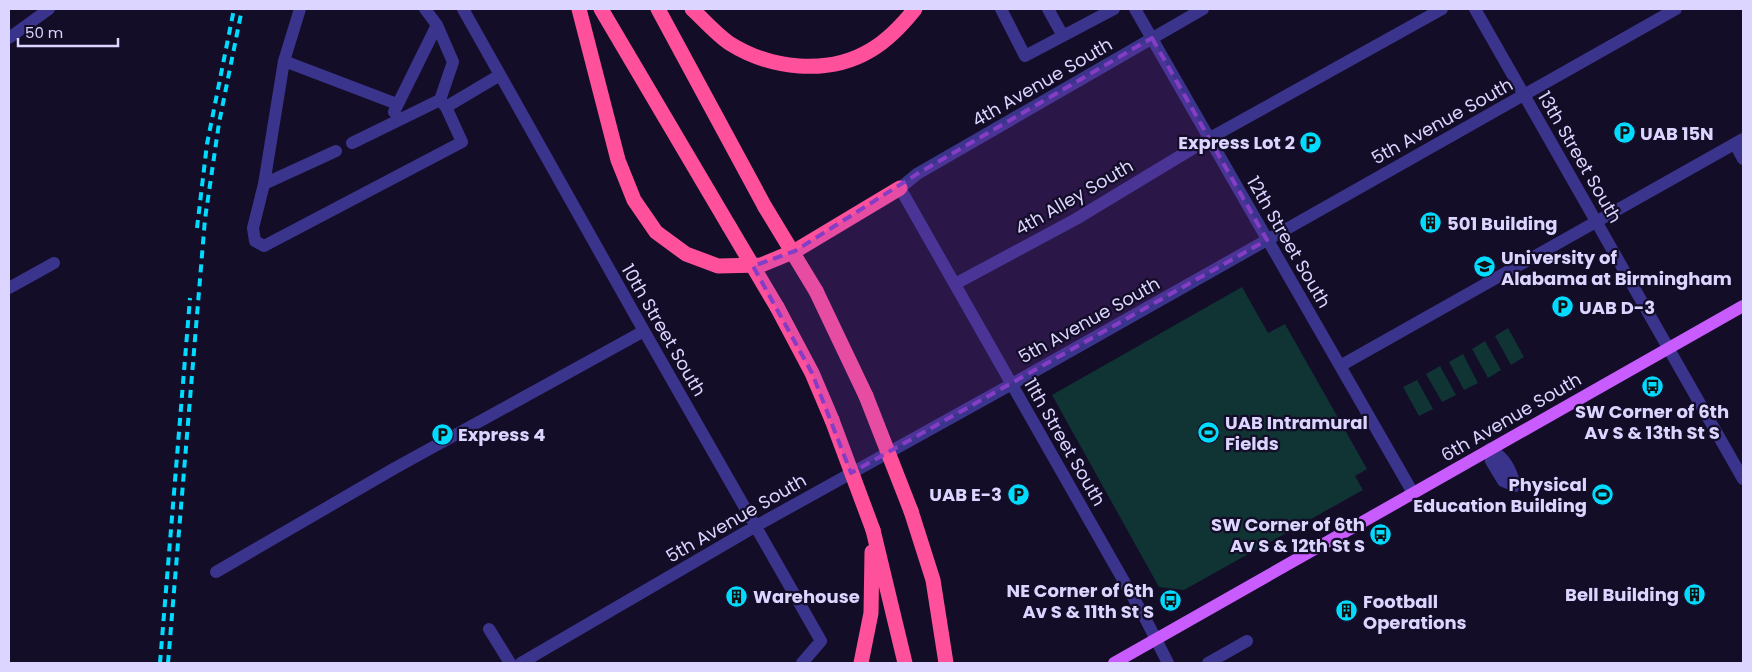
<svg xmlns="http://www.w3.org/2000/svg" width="1752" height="672" viewBox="0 0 1752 672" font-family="Poppins,sans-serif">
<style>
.green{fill:#103333}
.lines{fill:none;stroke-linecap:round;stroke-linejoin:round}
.minor{stroke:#3b348c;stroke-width:12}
.major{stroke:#c95cff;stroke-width:12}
.highway{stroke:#ff509c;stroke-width:15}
.rail{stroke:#01dbff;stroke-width:4;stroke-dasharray:8 6;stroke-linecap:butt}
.highway-bridge{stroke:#ff509c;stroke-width:15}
.marked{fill:#853dc5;fill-opacity:0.2;stroke:#853dc5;stroke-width:4;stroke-dasharray:10 6;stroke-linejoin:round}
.labels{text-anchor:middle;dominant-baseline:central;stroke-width:4.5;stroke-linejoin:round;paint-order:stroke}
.street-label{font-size:18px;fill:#dbd5ff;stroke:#130d28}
.poi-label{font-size:18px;font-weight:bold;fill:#dbd5ff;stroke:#130d28;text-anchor:start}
</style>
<rect width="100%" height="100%" fill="#130d28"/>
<path class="green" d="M 1242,287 L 1268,333 L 1285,324 L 1367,469 L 1355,476 L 1363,490 L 1184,590 L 1159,587 L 1052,395 Z
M 1508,328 L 1524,357 L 1511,365 L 1495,336 Z
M 1485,341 L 1501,370 L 1488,378 L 1472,349 Z
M 1463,354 L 1478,383 L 1464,390 L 1449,362 Z
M 1440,366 L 1456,395 L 1442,402 L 1426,374 Z
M 1417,380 L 1433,409 L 1419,416 L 1403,387 Z"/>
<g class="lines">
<path class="minor" d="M 300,9 L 284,61 L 397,104
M 463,9 L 644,331 L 821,641 L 802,663
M 1001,9 L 1025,56 L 1114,9
M 1048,9 L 1063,36
M 1135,9 L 1413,493
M 1475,9 L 1743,479
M 9,38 L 49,9
M 284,61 L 264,184 L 253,228 L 255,241 L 264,246 L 462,142 L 446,107 L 440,100
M 446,107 L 500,75
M 394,112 L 437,25
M 352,143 L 440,100 L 453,62 L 437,25 L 425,9
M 1735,144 L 1743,159
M 264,184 L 336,151
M 955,284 L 1076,219 L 1210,138 L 1442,9
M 9,288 L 54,263
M 1340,366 L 1743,139
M 1490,449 C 1505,458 1511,469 1515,486 L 1503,481 L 1491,461 Z
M 216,572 L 395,468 L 644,331
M 489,629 L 510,663
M 521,663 L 756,526 L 1012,384 L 1676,9
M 1168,663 L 1146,620 L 900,188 L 917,174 L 1203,9
M 1208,663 L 1247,641"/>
<path class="major" d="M 1114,663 L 1743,306"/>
<path class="highway" d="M 579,9 L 618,160 L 634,200 L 656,232 L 686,254 L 718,266 L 761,265 L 795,251 L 900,188
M 601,9 L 729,226
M 658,9 L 765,207
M 692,9 C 704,20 715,33 729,43 C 770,69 828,76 871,50 C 888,40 903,24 915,9
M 816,291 L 866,396
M 777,307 L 812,373 L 832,420
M 911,511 L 933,580 L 946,663
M 873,530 L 905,663
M 861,663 L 871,613 L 872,552"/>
<path class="rail" d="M 197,228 L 207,144 L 234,9
M 160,663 L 190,298
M 168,663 L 205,219 L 219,123 L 242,9"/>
<path class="highway-bridge" d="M 765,207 L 816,291
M 729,226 L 777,307
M 866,396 L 911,511
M 832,420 L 873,530"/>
</g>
<path class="marked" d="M 1152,38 L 1267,240 L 851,473 L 812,373 L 753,266 L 795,251 L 917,174 Z"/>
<defs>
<symbol id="parking-disc" viewBox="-11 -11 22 22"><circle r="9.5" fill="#01dbff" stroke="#130d28"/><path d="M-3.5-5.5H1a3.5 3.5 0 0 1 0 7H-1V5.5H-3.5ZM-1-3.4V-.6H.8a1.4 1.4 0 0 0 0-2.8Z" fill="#111"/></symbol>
<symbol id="building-disc" viewBox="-11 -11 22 22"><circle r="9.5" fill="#01dbff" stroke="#130d28"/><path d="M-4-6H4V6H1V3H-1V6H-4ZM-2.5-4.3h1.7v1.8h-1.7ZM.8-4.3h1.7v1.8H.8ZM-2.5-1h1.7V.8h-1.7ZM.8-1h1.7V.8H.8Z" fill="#111"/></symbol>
<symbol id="university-disc" viewBox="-11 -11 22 22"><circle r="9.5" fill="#01dbff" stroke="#130d28"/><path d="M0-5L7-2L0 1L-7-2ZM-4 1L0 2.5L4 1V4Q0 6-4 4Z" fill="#111"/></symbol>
<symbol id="bus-disc" viewBox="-11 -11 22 22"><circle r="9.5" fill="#01dbff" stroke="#130d28"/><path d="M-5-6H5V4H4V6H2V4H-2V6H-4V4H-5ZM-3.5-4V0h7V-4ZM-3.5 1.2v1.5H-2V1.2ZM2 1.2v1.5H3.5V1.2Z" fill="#111"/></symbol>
<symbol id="stadium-disc" viewBox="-11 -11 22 22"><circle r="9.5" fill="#01dbff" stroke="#130d28"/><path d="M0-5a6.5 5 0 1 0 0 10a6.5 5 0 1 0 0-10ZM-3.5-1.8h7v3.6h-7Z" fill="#111"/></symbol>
</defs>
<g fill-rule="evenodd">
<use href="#parking-disc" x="1612" y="120" width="25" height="25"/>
<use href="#parking-disc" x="1298" y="130" width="25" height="25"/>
<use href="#building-disc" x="1418" y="210" width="25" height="25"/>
<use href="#university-disc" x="1472" y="254" width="25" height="25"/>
<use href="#parking-disc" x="1550" y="294" width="25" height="25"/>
<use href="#bus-disc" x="1640" y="374" width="25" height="25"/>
<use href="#stadium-disc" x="1196" y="420" width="25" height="25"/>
<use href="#parking-disc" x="430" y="422" width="25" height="25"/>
<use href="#parking-disc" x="1006" y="482" width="25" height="25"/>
<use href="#stadium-disc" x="1590" y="482" width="25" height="25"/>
<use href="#bus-disc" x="1368" y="522" width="25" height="25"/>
<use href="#building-disc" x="1682" y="582" width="25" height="25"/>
<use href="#building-disc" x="724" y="584" width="25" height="25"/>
<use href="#bus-disc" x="1158" y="588" width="25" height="25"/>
<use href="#building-disc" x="1334" y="598" width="25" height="25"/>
</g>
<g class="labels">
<g class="street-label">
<text transform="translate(1042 82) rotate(-30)">4th Avenue South</text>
<text transform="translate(1442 121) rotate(-29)">5th Avenue South</text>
<text transform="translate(1580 157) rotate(60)">13th Street South</text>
<text transform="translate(1074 197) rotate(-30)">4th Alley South</text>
<text transform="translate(1289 242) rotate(60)">12th Street South</text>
<text transform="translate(1089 320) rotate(-29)">5th Avenue South</text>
<text transform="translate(664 330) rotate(60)">10th Street South</text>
<text transform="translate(1511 417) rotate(-30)">6th Avenue South</text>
<text transform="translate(1065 442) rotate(60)">11th Street South</text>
<text transform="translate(736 518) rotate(-30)">5th Avenue South</text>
</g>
<g class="poi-label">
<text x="1640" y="133">UAB 15N</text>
<text x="1295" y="142" text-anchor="end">Express Lot 2</text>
<text x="1447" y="223">501 Building</text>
<text x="1501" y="257">University of<tspan x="1501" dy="21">Alabama at Birmingham</tspan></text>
<text x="1579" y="307">UAB D-3</text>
<text x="1652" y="411" text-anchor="middle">SW Corner of 6th<tspan x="1652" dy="21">Av S &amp; 13th St S</tspan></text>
<text x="1225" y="422">UAB Intramural<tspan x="1225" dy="21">Fields</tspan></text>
<text x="458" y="434">Express 4</text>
<text x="1587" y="484" text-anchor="end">Physical<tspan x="1587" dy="21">Education Building</tspan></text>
<text x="1002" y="494" text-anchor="end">UAB E-3</text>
<text x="1365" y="524" text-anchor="end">SW Corner of 6th<tspan x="1365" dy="21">Av S &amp; 12th St S</tspan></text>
<text x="1154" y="590" text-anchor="end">NE Corner of 6th<tspan x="1154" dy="21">Av S &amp; 11th St S</tspan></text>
<text x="1679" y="594" text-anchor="end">Bell Building</text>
<text x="753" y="596">Warehouse</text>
<text x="1363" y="601">Football<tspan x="1363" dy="21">Operations</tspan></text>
</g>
</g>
<rect width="1752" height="672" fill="none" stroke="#dbd5ff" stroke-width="20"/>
<path d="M18 38v8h100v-8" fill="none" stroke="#dbd5ff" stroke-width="2.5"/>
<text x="25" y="38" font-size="15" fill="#dbd5ff" stroke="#130d28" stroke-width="4" paint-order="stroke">50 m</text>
</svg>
